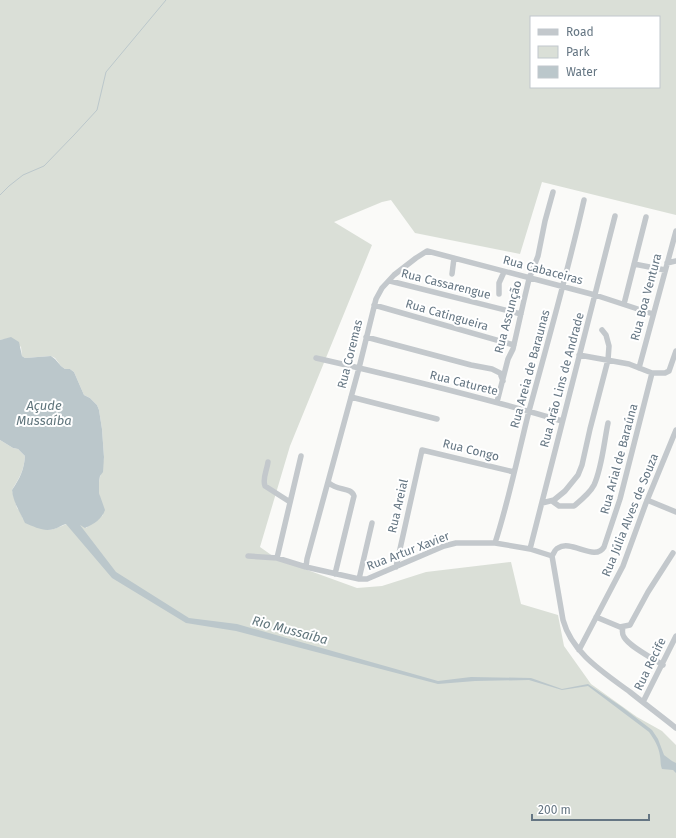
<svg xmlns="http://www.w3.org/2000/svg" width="676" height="838" viewBox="0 0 676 838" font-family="'Fira Sans',sans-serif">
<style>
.green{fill:#dadfd7;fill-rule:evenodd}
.water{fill:#bbc7cb}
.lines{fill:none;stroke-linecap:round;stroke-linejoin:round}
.stream{stroke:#bbc7cb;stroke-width:1}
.minor{stroke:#c3c8cc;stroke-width:5.5}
.labels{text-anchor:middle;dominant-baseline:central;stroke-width:4;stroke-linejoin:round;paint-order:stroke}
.street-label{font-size:12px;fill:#657683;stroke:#fff}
.water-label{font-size:13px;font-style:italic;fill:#60757c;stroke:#fff}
</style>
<rect width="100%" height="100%" fill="#fafaf8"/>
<path class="green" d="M 0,0 L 676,0 L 676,215 L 542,182 L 520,254 L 415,233 L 391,200 L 382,202 L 334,222 L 372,245 L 290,446 L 260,547 L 277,559 L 357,588 L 382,586 L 426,572 L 511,562 L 521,604 L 558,615 L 564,646 L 591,684 L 637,717 L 662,731 L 676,745 L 676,838 L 0,838 L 0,440 L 13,448 L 18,449 L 25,456 C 24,471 19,478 12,490 L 17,508 L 20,511 L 23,519 L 49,530 C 64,528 70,516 86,528 L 103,515 L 99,493 L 99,482 L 104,457 L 102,429 L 99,410 L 97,405 L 90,398 L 84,395 L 74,372 L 70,369 L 65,369 L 61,366 L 55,358 L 51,356 L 25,358 L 22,356 L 21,347 L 11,338 L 0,340 ZM 531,17 L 659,17 L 659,87 L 531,87 Z"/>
<path class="water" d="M 11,337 L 19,342 L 22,356 L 25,358 L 51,356 L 55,359 L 61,366 L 65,369 L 70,369 L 74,372 L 84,395 L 90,398 L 97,405 L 99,410 L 102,429 L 104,457 L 103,472 L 100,476 L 99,482 L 99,493 L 105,510 C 102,519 94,524 85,528 L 80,525 L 116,572 L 189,618 L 237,624 L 438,681 L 471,677 L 531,678 L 562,689 L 588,684 L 622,707 L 652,730 L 658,739 L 664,755 L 672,761 L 676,763 L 676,773 L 673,770 L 662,769 C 660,764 661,761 660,756 C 659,747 654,739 649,732 L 588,686 L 562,690 L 529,680 L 475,681 L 438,684 L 236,631 L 186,623 L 112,578 L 66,524 C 62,525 58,528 54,529 C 44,532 35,527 25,523 C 20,512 13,502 12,490 C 20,478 24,470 25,456 L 18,449 L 13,448 L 0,440 L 0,340 Z"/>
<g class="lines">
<path class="stream" d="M 0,195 L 9,186 L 23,175 L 44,166 L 74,135 L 97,110 L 106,72 L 166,0"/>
<path class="minor" d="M 667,263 L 676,261
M 634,264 L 665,270
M 452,274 L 454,258
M 390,281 L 521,314
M 499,294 L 499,283 L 504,272
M 624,304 L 646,217
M 374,305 L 514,345
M 366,337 L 471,365 L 492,369 L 500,373 L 503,381
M 579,355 L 629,364 L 652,373 L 665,373 L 669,371 L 676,351
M 316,358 C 399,377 481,397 562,421
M 639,368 L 676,231
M 652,373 L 620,499 L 604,547 C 595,562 571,539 558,548 C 555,549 554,553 552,556 L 563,620 C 572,653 603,672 630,692 C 645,704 661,716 676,728
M 351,397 L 437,419
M 497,402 L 508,359 L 513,349 L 524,300 L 529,279 L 538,256 L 545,221 L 553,192
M 268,462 C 267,470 262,479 265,486 L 290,502
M 329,483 C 338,491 351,487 354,496 L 335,574
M 647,500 L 676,512
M 552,501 L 559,506 L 574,506 C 580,501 590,493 594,485 C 602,468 604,442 608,423
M 542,503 L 554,500 L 565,491 L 578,475 L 582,465 L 590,429 L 608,360 L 609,346 L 606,335 L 602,330
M 495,543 C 509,500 518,455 529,411 C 548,341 568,271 584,200
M 530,549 L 615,216
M 248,556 L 277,558 L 306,567 L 359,579 L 367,579 L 444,546 L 456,543 L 495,543 L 530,549 L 552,556
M 277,558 L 301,456
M 306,567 L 307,559 L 359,368 L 376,299 L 382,288 L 394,275 L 416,258 L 427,251 L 595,295 L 653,314
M 396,567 L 422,450 L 514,472
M 359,579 L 372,523
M 596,617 L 620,627 L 630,625 L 648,592 L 673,553
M 623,627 C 622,631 622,634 624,637 C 630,647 652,658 663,665
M 579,650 L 623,566 L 646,503 L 676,430
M 643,702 L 676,636"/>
</g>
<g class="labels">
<g class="street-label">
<text transform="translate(543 270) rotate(15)">Rua Cabaceiras</text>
<text transform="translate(446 284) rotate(14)">Rua Cassarengue</text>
<text transform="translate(646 297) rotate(-75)">Rua Boa Ventura</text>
<text transform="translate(447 315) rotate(16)">Rua Catingueira</text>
<text transform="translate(508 317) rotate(-75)">Rua Assunção</text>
<text transform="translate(350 354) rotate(-76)">Rua Coremas</text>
<text transform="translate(530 369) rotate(-75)">Rua Areia de Baraunas</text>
<text transform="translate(562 380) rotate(-75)">Rua Arão Lins de Andrade</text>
<text transform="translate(464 383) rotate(14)">Rua Caturete</text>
<text transform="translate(471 450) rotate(14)">Rua Congo</text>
<text transform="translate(619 459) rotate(-75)">Rua Arial de Baraúna</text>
<text transform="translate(398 506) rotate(-77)">Rua Areial</text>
<text transform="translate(630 515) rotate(-68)">Rua Júlia Alves de Souza</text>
<text transform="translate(408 551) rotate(-21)">Rua Artur Xavier</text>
<text transform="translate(650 664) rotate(-64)">Rua Recife</text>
</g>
<g class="water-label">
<text x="44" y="405">Açude<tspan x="44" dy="15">Mussaíba</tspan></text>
<text transform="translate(290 630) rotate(15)">Rio Mussaíba</text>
</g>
</g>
<rect x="530" y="16" width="130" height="72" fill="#ffffff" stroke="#c1c8cd"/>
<rect x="538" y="29" width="20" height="6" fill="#c3c8cc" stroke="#c1c8cd"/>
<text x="566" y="36" font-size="12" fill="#657683">Road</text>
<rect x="538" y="46" width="20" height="12" fill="#dadfd7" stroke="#c1c8cd"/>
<text x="566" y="56" font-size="12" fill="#657683">Park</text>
<rect x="538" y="66" width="20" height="12" fill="#bbc7cb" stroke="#c1c8cd"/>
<text x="566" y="76" font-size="12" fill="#657683">Water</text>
<path d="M532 814v6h117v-6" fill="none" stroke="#657683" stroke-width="2"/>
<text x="538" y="814" font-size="12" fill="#657683" stroke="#ffffff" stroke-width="3" paint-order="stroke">200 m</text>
</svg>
